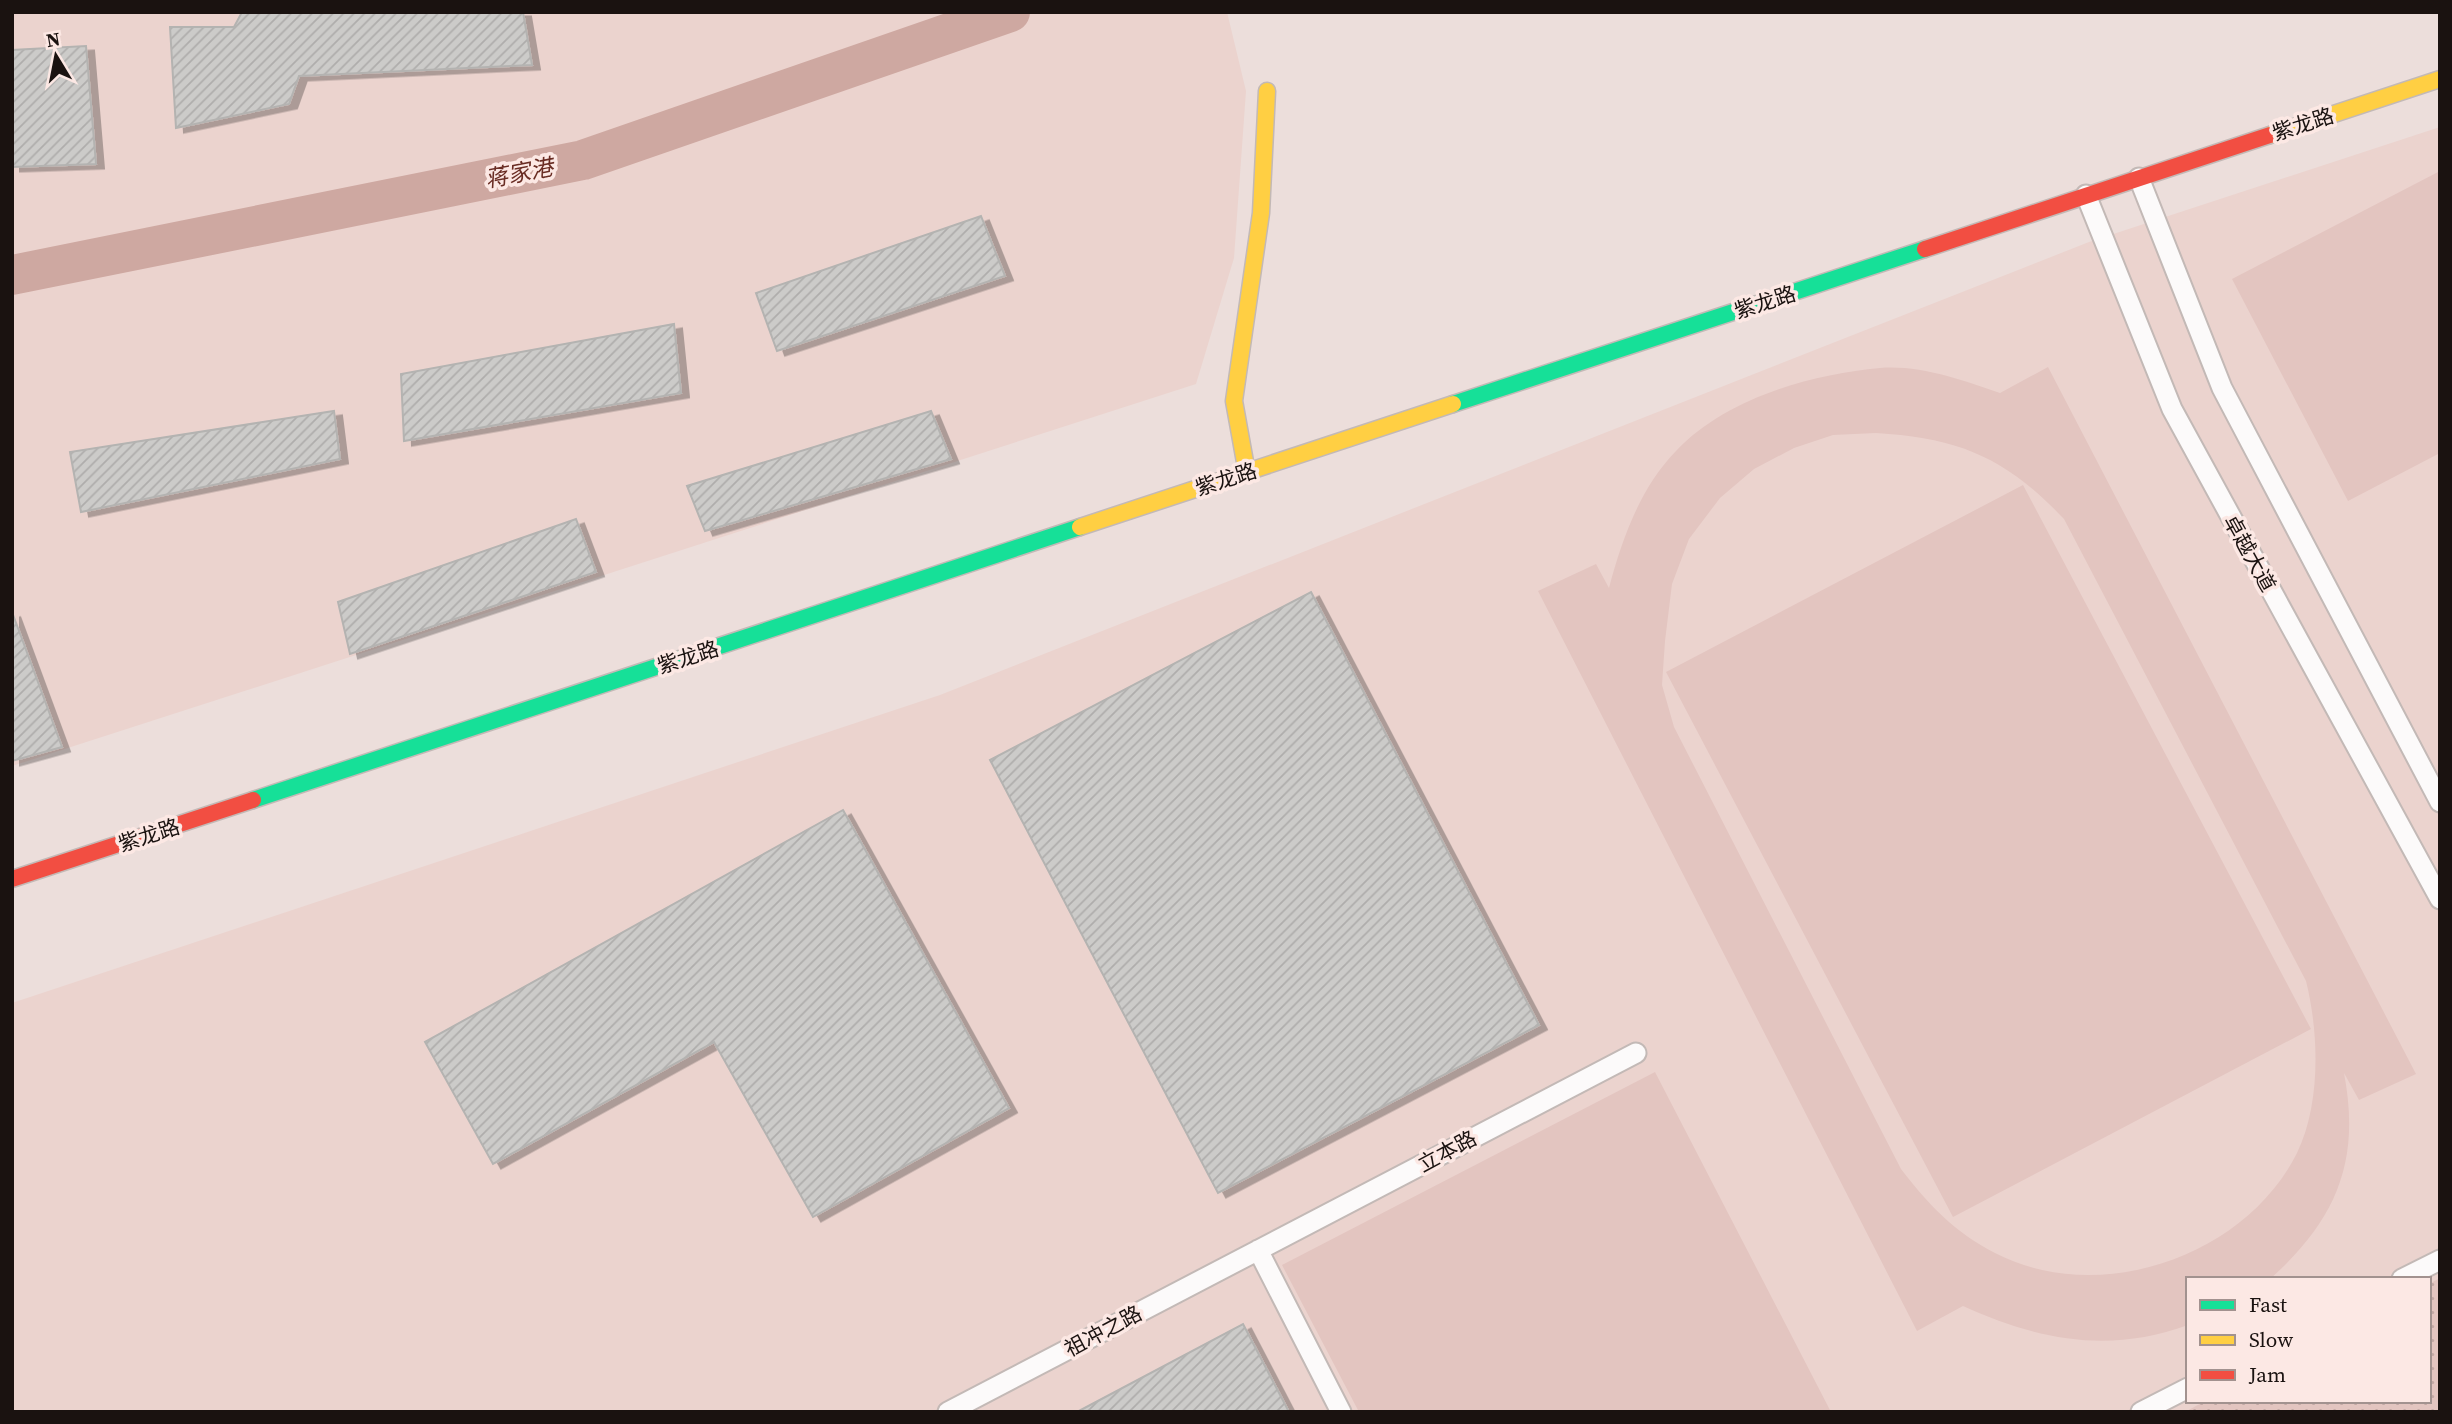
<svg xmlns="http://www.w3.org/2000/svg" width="2452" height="1424" viewBox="0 0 2452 1424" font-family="'Source Serif 4','Noto Sans SC',serif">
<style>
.built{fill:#ebd3ce;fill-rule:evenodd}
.grass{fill:url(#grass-dots)}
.park{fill:#e3c5c0;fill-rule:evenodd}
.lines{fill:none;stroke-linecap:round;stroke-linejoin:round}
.canal{stroke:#cea8a1;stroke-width:40}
.building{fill:url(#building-hatch);stroke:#b4b3b1;stroke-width:2;filter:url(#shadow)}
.lane-casing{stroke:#c3b9b6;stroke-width:23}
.fast-casing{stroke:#c3b9b6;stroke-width:19}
.slow-casing{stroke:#c3b9b6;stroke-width:19}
.jam-casing{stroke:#c3b9b6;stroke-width:19}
.lane{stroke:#fcfafa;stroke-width:19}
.fast{stroke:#16e098;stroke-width:16}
.slow{stroke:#ffcf43;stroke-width:16}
.jam{stroke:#f24e42;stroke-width:16}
.labels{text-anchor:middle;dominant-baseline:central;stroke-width:7;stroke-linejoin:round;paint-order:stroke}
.street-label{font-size:21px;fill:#1a1210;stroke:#fce8e4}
.water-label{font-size:23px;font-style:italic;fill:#692c23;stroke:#fce8e4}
</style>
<defs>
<pattern id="grass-dots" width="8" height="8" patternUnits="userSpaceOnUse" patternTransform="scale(1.75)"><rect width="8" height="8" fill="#e3c5c0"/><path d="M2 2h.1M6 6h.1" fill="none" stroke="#c2a8a4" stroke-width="1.8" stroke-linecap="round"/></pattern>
<pattern id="building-hatch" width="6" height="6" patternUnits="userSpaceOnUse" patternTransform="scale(1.75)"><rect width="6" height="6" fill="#cccbc9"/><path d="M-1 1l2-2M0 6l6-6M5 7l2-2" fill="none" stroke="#afadac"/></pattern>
<filter id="shadow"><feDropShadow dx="8" dy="4.5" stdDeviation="0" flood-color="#0004"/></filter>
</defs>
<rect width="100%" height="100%" fill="#ecdedb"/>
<path class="built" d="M 12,12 L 1227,12 L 1246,91 L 1234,258 L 1196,384 L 12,766 Z
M 2440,127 L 2440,1412 L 12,1412 L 12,1003 L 940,695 L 2089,242 ZM 2188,1279 L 2429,1279 L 2429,1401 L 2188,1401 Z"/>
<path class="grass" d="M 2440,1278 L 2440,1412 L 2185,1412 L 2205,1401 L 2429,1401 L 2429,1284 Z"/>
<path class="park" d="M 2440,171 L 2440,453 L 2348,501 L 2232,279 Z
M 2048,367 L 2416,1074 L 2359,1100 L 2344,1073 C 2361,1162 2336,1220 2270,1279 L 2188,1279 L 2188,1325 C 2109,1354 2038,1340 1963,1306 L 1917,1331 L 1538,591 L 1596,564 L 1609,588 C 1622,539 1640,488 1676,451 C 1725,399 1811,374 1880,368 C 1921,365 1962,380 2000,393 ZM 1876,433 C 1960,438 2006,458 2064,519 L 2306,981 C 2319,1033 2321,1104 2297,1153 C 2245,1257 2099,1307 1995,1253 C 1954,1232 1928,1204 1901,1169 L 1674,727 L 1662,685 L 1665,641 L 1672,584 L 1689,539 L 1720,498 L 1754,469 L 1794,448 L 1833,435 Z
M 2023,485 L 2311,1029 L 1953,1217 L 1666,672 Z
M 1655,1072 L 1831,1412 L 1359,1412 L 1282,1265 Z"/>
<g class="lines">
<path class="canal" d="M 12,275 L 583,160 L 1010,12"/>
</g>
<path class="building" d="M 242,12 L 523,12 L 532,65 L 299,76 L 289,104 L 176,128 L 170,27 L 234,27 Z
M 86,46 L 96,164 L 12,167 L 12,50 Z
M 981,216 L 1005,276 L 777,351 L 756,293 Z
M 674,324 L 681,393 L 404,441 L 401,374 Z
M 334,411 L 340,459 L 81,512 L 70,452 Z
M 931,411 L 951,459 L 705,531 L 687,486 Z
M 576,519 L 596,572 L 350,654 L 338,602 Z
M 1311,592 L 1539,1025 L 1218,1193 L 990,760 Z
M 12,612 L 62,747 L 12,761 Z
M 843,810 L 1009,1108 L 813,1217 L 714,1042 L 493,1164 L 425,1042 Z
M 1243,1324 L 1289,1412 L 1077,1412 Z"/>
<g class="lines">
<defs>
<path id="lane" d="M 2139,178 L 2222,388 L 2440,802
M 2086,195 L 2172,409 L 2440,899
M 1258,1250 L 1341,1412
M 2402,1279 L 2440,1260
M 948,1412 L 1636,1053
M 2141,1412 L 2188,1388"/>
<path id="fast" d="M 1453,404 L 1925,249
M 253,800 L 1080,527"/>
<path id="slow" d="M 2270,135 L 2440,79
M 1247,473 L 1234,401 L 1261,213 L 1267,91
M 1080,527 L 1453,404"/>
<path id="jam" d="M 1925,249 L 2270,135
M 12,879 L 253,800"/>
</defs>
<use href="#lane" class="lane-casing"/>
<use href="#fast" class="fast-casing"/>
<use href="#slow" class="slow-casing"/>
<use href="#jam" class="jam-casing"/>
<use href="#lane" class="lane"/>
<use href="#fast" class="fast"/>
<use href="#slow" class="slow"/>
<use href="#jam" class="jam"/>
</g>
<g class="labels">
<g class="street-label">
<text transform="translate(2303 124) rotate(-18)">紫龙路</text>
<text transform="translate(1765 302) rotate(-18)">紫龙路</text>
<text transform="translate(1226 479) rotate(-18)">紫龙路</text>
<text transform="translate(2250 553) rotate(61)">卓越大道</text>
<text transform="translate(688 657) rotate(-18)">紫龙路</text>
<text transform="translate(149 835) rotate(-18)">紫龙路</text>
<text transform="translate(1447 1151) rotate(-28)">立本路</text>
<text transform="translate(1103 1331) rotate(-28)">祖冲之路</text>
</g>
<g class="water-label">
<text transform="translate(519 173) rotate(-11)">蒋家港</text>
</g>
</g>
<rect width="2452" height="1424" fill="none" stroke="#1a1210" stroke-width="28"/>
<rect x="2186" y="1277" width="245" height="126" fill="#fce8e4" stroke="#a2928f" stroke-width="2"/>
<rect x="2200" y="1300" width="35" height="10" fill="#16e098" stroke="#a2928f" stroke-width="2"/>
<text x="2249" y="1312" font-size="21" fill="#1a1210">Fast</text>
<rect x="2200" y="1335" width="35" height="10" fill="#ffcf43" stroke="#a2928f" stroke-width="2"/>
<text x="2249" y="1347" font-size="21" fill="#1a1210">Slow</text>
<rect x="2200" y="1370" width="35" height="10" fill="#f24e42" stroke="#a2928f" stroke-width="2"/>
<text x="2249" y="1382" font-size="21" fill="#1a1210">Jam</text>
<g transform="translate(56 56) rotate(350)" stroke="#fce8e4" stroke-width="5" paint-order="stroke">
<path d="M0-5L12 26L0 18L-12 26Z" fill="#1a1210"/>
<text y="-10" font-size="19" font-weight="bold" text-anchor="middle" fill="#1a1210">N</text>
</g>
</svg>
